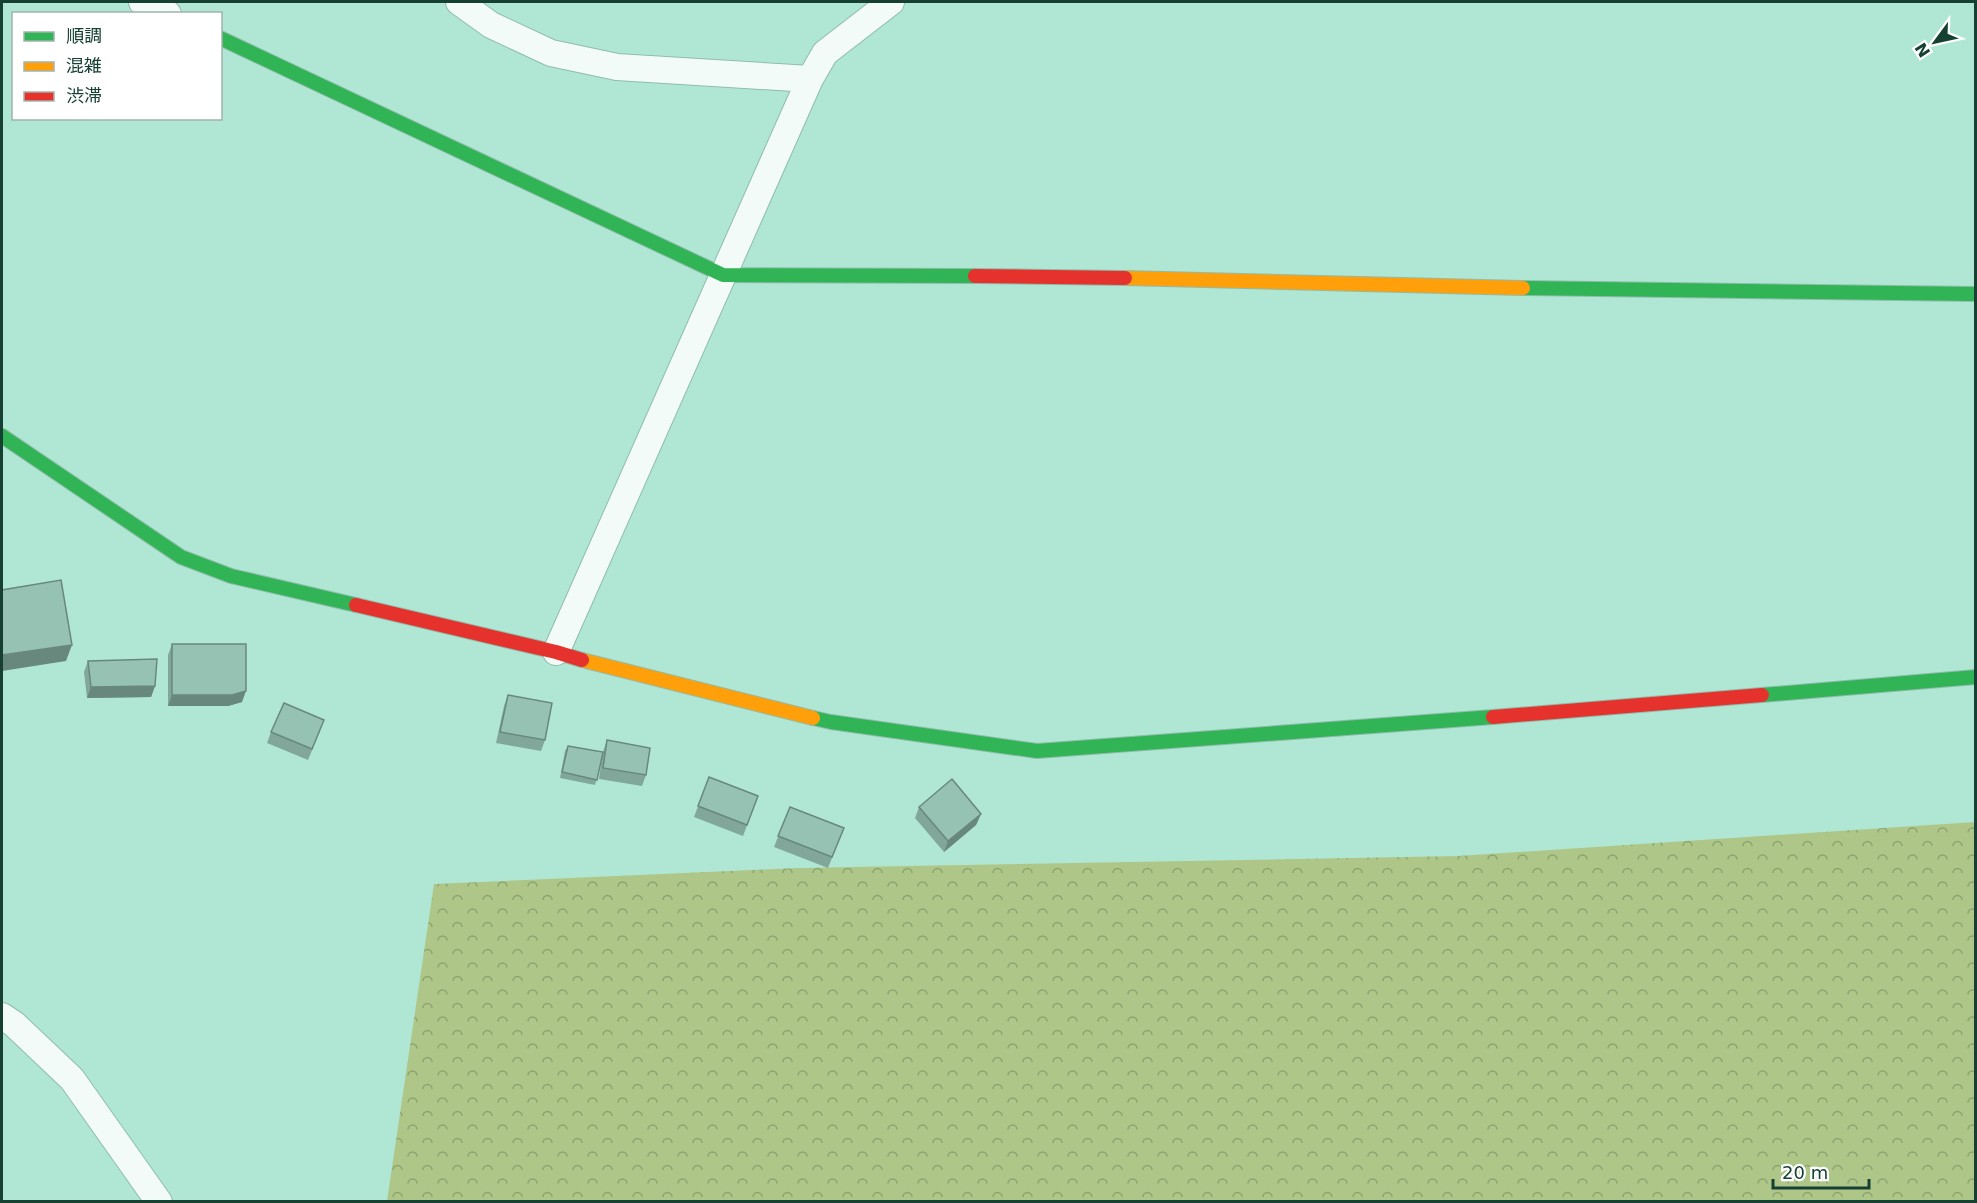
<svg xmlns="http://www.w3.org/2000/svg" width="1977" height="1203" viewBox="0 0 1977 1203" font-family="'DejaVu Sans','Noto Sans JP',sans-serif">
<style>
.forest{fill:url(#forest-crowns)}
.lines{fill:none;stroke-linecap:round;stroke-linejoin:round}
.street-casing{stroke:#90bcac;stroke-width:28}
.fast-casing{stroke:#90bcac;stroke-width:16}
.slow-casing{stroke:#90bcac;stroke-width:16}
.jam-casing{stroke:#90bcac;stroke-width:16}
.street{stroke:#f3fbf9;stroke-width:26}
.fast{stroke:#30b455;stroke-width:14}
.slow{stroke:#ff9f0a;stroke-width:14}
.jam{stroke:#e5322d;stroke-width:14}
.wall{fill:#81a79a}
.shaded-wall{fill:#69887d}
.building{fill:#96c2b3;stroke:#69887d;stroke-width:1.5}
</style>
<defs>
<pattern id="forest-crowns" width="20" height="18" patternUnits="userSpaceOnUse" patternTransform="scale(1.5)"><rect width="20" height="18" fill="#aec788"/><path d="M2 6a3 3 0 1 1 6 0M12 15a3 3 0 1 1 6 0" fill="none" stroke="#8ca370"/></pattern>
</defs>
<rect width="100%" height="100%" fill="#b0e7d4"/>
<path class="forest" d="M 1975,822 L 1975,1201 L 387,1201 L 434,884 L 799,868 L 1458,856 Z"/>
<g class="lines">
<defs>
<path id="street" d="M 142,2 L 168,14
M 459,2 L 491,25 L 551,53 L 617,67 L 810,79
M 556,652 L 810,79 L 825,53 L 891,2
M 2,1016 L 14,1024 L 72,1079 L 159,1202"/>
<path id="fast" d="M 220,38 L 723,275 L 975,276
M 1523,288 L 1976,294
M 2,436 L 181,557 L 231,576 L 356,605
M 1762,695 L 1976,677
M 813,718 L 831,722 L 1037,751 L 1493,717"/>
<path id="slow" d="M 1125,278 L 1523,288
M 582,660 L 813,718"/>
<path id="jam" d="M 975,276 L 1125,278
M 356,605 L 556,652 L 582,660
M 1493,717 L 1762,695"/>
</defs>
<use href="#street" class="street-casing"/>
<use href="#fast" class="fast-casing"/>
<use href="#slow" class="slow-casing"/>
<use href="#jam" class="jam-casing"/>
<use href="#street" class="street"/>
<use href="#fast" class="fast"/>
<use href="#slow" class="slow"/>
<use href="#jam" class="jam"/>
</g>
<path class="wall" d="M 172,644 L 242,702 L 228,706 L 168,706 L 168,655 Z
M 88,661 L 155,686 L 151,697 L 87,698 L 84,672 Z
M 508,695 L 545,740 L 541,751 L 496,743 L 504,706 Z
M 320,731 L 308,760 L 267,743 L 271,732 Z
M 607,740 L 646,775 L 642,786 L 599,779 L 602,757 L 595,785 L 560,778 L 565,751 L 568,746 L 603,752 Z
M 709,777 L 758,796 L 743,836 L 694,817 Z
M 790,807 L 844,828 L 828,868 L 774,847 Z
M 919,807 L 981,814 L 976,825 L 944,852 L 915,818 Z"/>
<path class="shaded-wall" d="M 72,645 L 66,661 L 2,671 L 2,655 Z
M 155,686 L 151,697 L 87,698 L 91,687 Z
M 246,691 L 242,702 L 228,706 L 168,706 L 172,695 Z
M 981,814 L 976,825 L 944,852 L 948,841 Z"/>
<path class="building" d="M 61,580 L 72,645 L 2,655 L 2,590 Z
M 172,644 L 246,644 L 246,691 L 232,695 L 172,695 Z
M 157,659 L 155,686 L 91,687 L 88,661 Z
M 508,695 L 552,703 L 545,740 L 500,732 Z
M 284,703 L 324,720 L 312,749 L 271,732 Z
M 607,740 L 650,748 L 646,775 L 603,768 Z
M 568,746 L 603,752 L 597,780 L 562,772 Z
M 709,777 L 758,796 L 747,825 L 698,806 Z
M 952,779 L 981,814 L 948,841 L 919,807 Z
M 790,807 L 844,828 L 832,857 L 778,836 Z"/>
<rect width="1977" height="1203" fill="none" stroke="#154032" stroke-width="6"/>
<rect x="12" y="12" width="210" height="108" fill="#ffffff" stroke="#a1b3ad" stroke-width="1.5"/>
<rect x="24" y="32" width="30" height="9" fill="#30b455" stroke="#a1b3ad" stroke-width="1.5"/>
<text x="66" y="42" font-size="18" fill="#154032">順調</text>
<rect x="24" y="62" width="30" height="9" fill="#ff9f0a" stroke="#a1b3ad" stroke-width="1.5"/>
<text x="66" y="72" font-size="18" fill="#154032">混雑</text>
<rect x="24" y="92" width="30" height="9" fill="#e5322d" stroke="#a1b3ad" stroke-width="1.5"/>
<text x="66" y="102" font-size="18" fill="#154032">渋滞</text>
<g transform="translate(1935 42) rotate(237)" stroke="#ffffff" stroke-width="4.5" paint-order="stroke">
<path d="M0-4.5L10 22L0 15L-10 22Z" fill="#154032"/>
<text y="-9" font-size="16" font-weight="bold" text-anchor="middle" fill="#154032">N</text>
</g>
<path d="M1773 1179v9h96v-9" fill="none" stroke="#154032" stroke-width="3"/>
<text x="1782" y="1179" font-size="18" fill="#154032" stroke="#ffffff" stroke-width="4.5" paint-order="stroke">20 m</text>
</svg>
